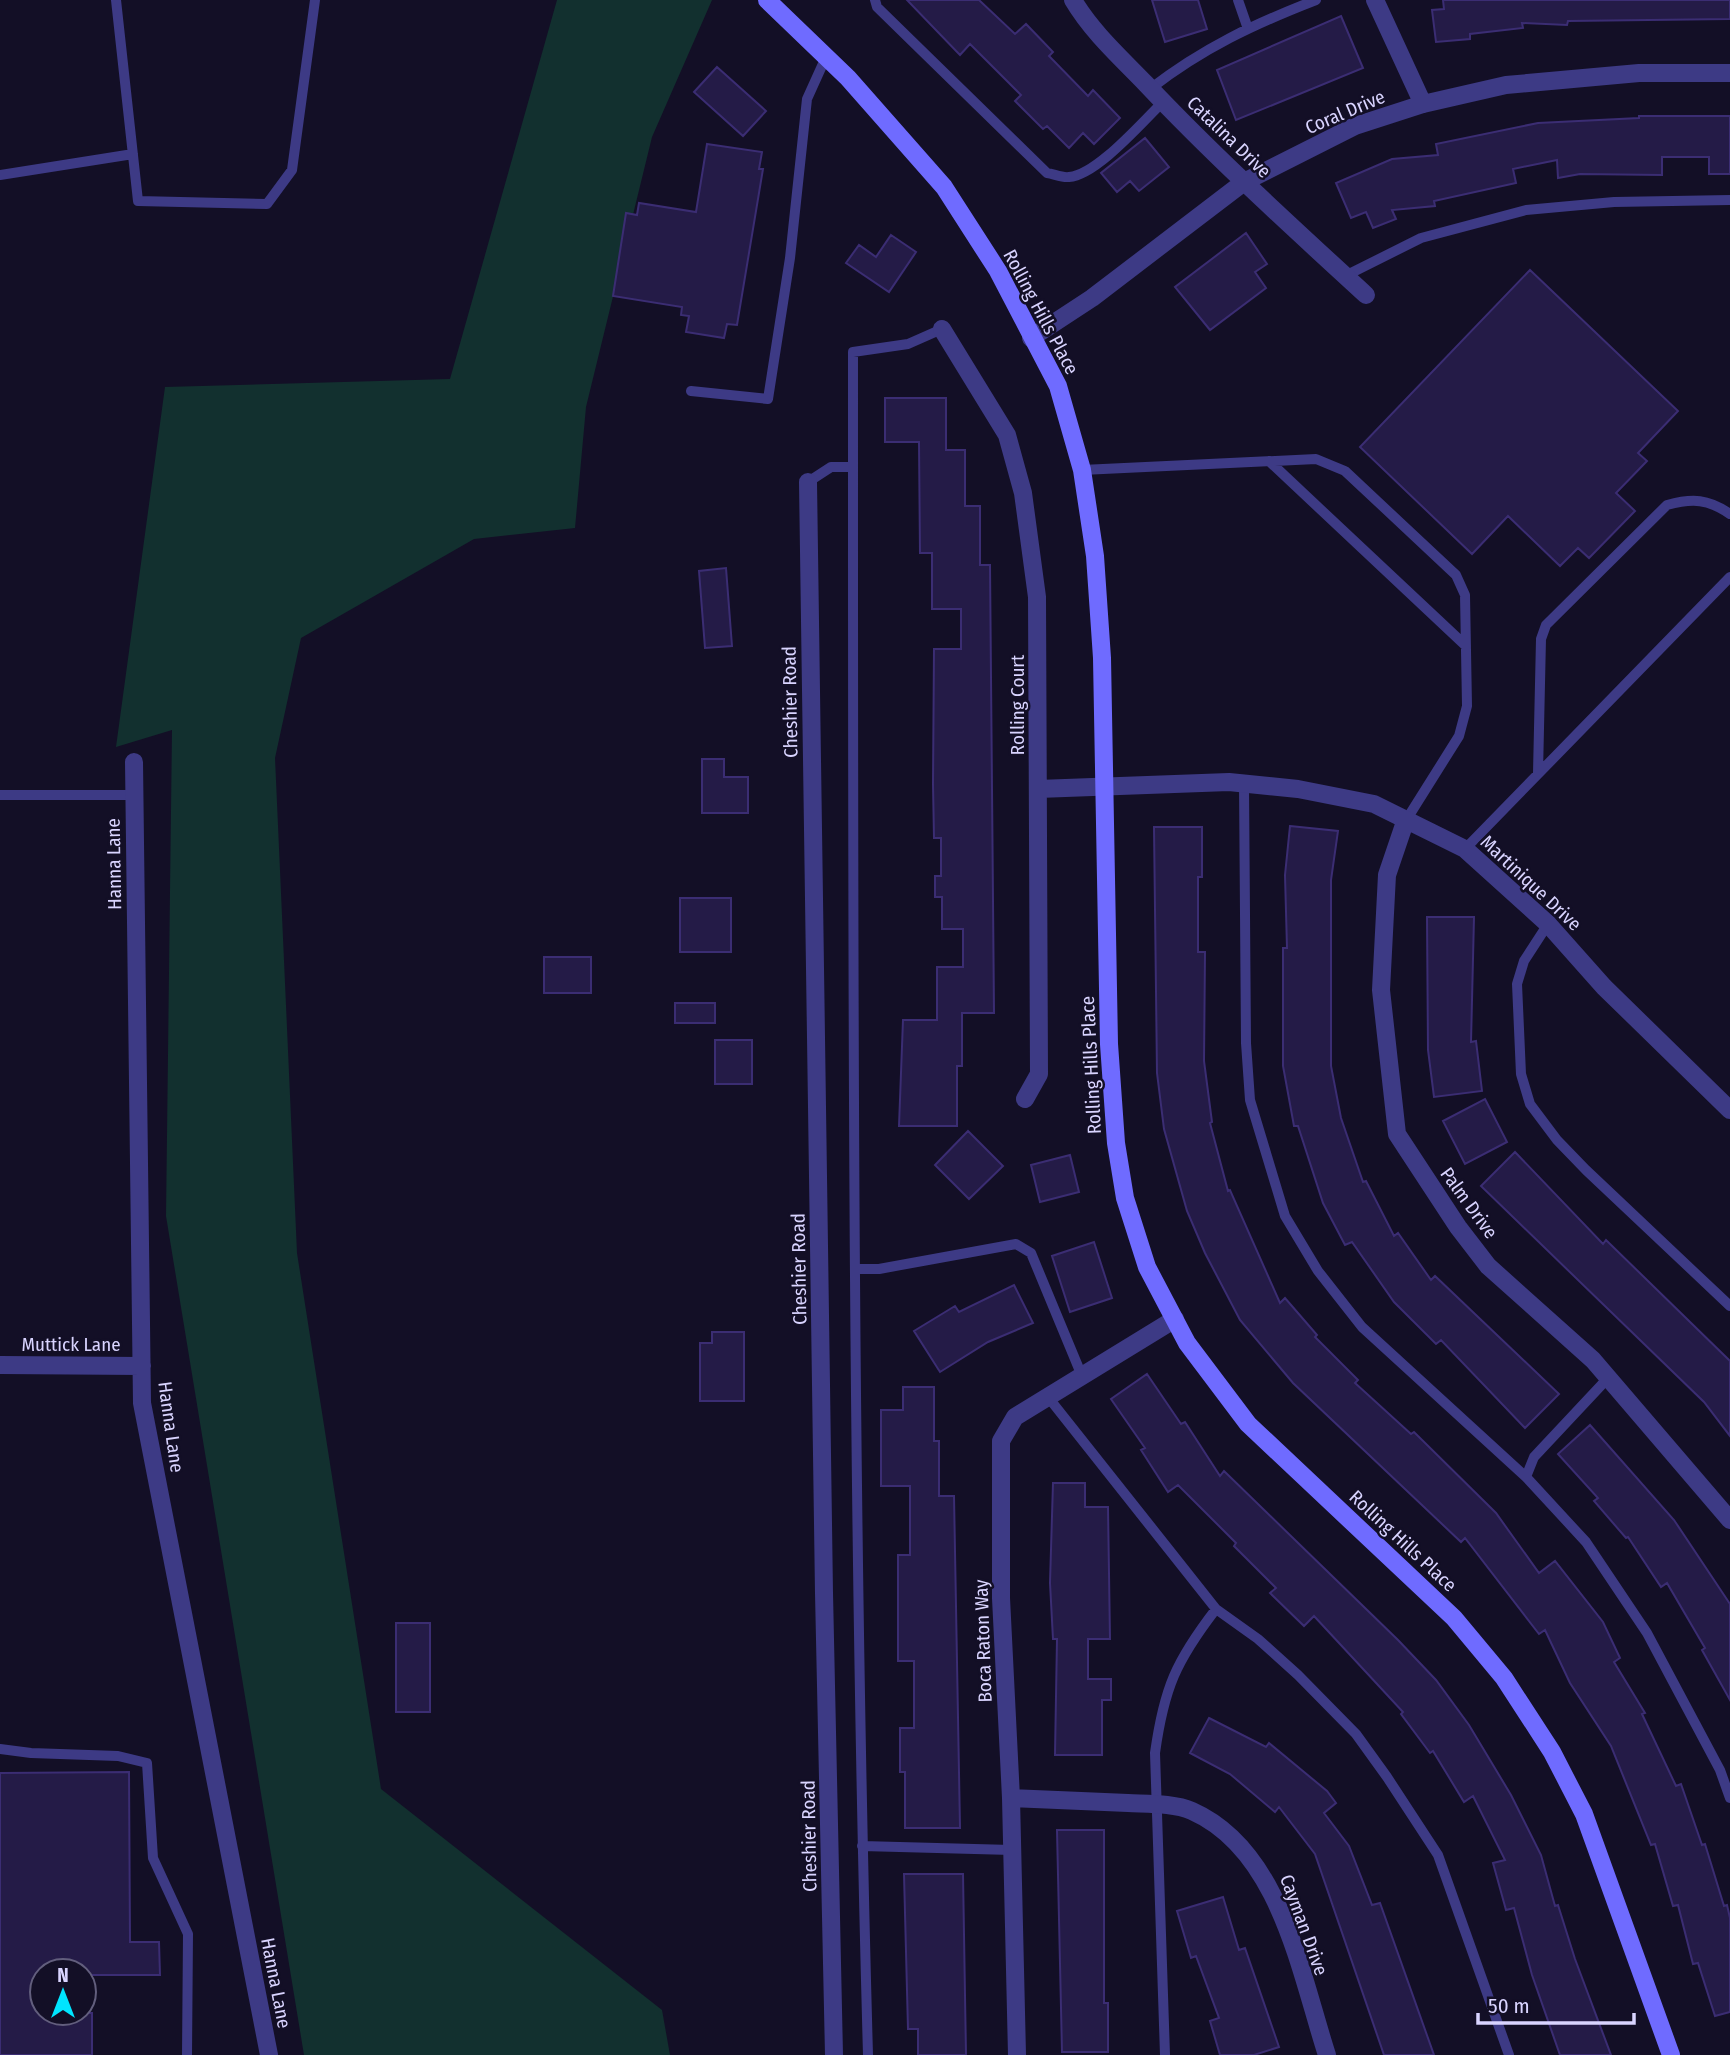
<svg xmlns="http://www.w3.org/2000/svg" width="1730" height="2055" viewBox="0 0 1730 2055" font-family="'Fira Sans Condensed',sans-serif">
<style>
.green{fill:#12302f}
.building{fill:#241b47;stroke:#3b2d73;stroke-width:2}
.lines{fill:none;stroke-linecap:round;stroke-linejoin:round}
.lane{stroke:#3d3a85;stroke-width:10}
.street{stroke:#3d3a85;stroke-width:18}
.secondary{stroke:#6f6bff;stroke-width:18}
.labels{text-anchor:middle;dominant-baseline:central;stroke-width:5;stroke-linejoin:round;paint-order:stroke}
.street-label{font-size:19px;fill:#d9d4ff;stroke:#130f26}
</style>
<rect width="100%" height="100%" fill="#130f26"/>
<path class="green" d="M 557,0 L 712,0 L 652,137 L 586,407 L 575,528 L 474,539 L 301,638 L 275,758 L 297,1253 L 381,1789 L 662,2010 L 670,2055 L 304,2055 L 166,1216 L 172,730 L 116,747 L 165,387 L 450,379 Z"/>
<path class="building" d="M 907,0 L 979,0 L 1015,34 L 1026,24 L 1053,52 L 1049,56 L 1088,96 L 1093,90 L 1120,118 L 1094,144 L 1083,133 L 1069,148 L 1047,126 L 1043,129 L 1015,101 L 1021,95 L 970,44 L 960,55 Z
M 1152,0 L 1198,0 L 1207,29 L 1165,42 Z
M 1443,0 L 1730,0 L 1730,19 L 1568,21 L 1567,25 L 1522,23 L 1523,28 L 1470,34 L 1470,39 L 1436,42 L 1432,10 L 1444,9 Z
M 1341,16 L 1363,68 L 1236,120 L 1217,70 Z
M 717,67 L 766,111 L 743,136 L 694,92 Z
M 1639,116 L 1730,116 L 1730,174 L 1709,174 L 1709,157 L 1662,157 L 1662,175 L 1580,174 L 1558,178 L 1557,160 L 1513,169 L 1516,183 L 1434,201 L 1435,206 L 1392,210 L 1396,219 L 1373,228 L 1366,212 L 1351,218 L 1336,183 L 1392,159 L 1438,155 L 1436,144 L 1538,123 L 1639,118 Z
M 1145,138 L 1169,167 L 1139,191 L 1130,181 L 1117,192 L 1101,173 Z
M 707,144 L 762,152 L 759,169 L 763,169 L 737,325 L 727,324 L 724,338 L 686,332 L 689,316 L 681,315 L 682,307 L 613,296 L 626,213 L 637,215 L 639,203 L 696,212 Z
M 1246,233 L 1267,264 L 1255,272 L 1266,288 L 1210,330 L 1175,287 Z
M 891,235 L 916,252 L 889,292 L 846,263 L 859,245 L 876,257 Z
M 1530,270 L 1678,411 L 1638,453 L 1647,461 L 1616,493 L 1635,511 L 1589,558 L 1578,548 L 1560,566 L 1508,516 L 1472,554 L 1360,447 Z
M 885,398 L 946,398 L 946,450 L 965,450 L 965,506 L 980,506 L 980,565 L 990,565 L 994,1013 L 962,1013 L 962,1066 L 957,1066 L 957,1126 L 899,1126 L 903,1020 L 937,1020 L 937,967 L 963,967 L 963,929 L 942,929 L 942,897 L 935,897 L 935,876 L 941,876 L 941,838 L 934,838 L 933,784 L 934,649 L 961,649 L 961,609 L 932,609 L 932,553 L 920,553 L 919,442 L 885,442 Z
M 726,568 L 732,646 L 705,648 L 699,571 Z
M 702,759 L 724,759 L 724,777 L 748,777 L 748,813 L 702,813 Z
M 1290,826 L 1338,831 L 1331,880 L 1331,1066 L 1341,1118 L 1363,1182 L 1366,1181 L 1394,1236 L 1398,1233 L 1431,1280 L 1435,1276 L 1559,1394 L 1525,1428 L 1441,1340 L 1436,1344 L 1394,1302 L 1352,1242 L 1345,1245 L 1323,1203 L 1298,1126 L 1294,1126 L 1283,1066 L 1283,948 L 1287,948 L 1285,875 Z
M 1154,827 L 1202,827 L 1202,877 L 1198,877 L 1198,952 L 1205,952 L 1204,1061 L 1212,1122 L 1210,1123 L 1228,1191 L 1230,1190 L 1280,1303 L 1285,1298 L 1317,1335 L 1315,1337 L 1358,1380 L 1355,1383 L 1411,1434 L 1414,1432 L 1496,1513 L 1539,1573 L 1555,1561 L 1603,1622 L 1620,1658 L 1614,1662 L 1645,1713 L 1642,1714 L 1676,1786 L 1681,1784 L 1702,1845 L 1705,1844 L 1724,1906 L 1727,1905 L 1730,1918 L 1730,2012 L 1715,2016 L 1698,1963 L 1693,1964 L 1678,1905 L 1673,1906 L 1655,1844 L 1651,1845 L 1611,1746 L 1570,1683 L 1545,1630 L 1539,1634 L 1465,1538 L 1461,1542 L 1293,1383 L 1240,1320 L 1205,1253 L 1187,1211 L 1164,1129 L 1157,1073 Z
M 680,898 L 731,898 L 731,952 L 680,952 Z
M 1427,917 L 1474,917 L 1471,1042 L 1476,1041 L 1482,1091 L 1434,1097 L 1428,1050 Z
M 544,957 L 591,957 L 591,993 L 544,993 Z
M 675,1003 L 715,1003 L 715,1023 L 675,1023 Z
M 715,1040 L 752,1040 L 752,1084 L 715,1084 Z
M 1485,1099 L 1507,1142 L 1465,1164 L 1443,1121 Z
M 968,1131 L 1003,1166 L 969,1199 L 935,1165 Z
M 1515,1152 L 1603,1244 L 1606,1240 L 1730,1361 L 1730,1436 L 1704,1402 L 1481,1186 Z
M 1070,1155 L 1079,1192 L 1040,1202 L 1031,1165 Z
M 1094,1242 L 1112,1298 L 1070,1312 L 1052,1256 Z
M 1014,1285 L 1033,1323 L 988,1342 L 940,1372 L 914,1331 L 955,1306 L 959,1312 Z
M 712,1332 L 744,1332 L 744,1401 L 700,1401 L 700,1343 L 712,1343 Z
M 1147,1374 L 1181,1424 L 1185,1422 L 1220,1476 L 1224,1471 L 1398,1640 L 1436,1680 L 1469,1725 L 1511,1795 L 1541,1855 L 1555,1906 L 1558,1905 L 1575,1959 L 1611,2055 L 1560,2055 L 1532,1975 L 1514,1908 L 1506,1910 L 1493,1863 L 1505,1860 L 1473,1796 L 1464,1802 L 1433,1751 L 1430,1753 L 1401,1714 L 1403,1712 L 1314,1616 L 1304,1626 L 1270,1593 L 1276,1588 L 1234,1546 L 1236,1543 L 1178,1485 L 1168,1492 L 1141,1450 L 1145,1448 L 1111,1399 Z
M 903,1387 L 934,1387 L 934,1441 L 939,1441 L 939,1496 L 954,1496 L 960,1828 L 905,1828 L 905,1772 L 900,1772 L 900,1728 L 914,1728 L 914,1661 L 898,1661 L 898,1555 L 910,1555 L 910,1486 L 881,1486 L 881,1410 L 903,1410 Z
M 1590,1425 L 1674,1520 L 1730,1604 L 1730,1700 L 1702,1650 L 1705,1648 L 1667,1583 L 1661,1587 L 1628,1537 L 1626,1538 L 1594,1501 L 1598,1498 L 1558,1454 Z
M 1053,1483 L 1085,1483 L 1085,1507 L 1108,1507 L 1110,1639 L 1088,1639 L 1088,1679 L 1111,1679 L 1111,1700 L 1102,1700 L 1102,1755 L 1055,1755 L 1057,1639 L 1053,1639 L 1050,1583 Z
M 396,1623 L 430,1623 L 430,1712 L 396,1712 Z
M 1209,1718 L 1266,1747 L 1269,1743 L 1327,1791 L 1336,1803 L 1324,1813 L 1349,1846 L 1372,1905 L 1380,1903 L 1434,2055 L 1384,2055 L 1315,1854 L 1279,1807 L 1275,1812 L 1230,1774 L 1190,1753 Z
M 129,1772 L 130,1942 L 159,1942 L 160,1975 L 84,1975 L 84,1971 L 42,1971 L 42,2013 L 92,2013 L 92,2055 L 0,2055 L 0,1773 Z
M 1057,1830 L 1104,1830 L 1104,2003 L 1108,2003 L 1108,2052 L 1062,2052 Z
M 904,1874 L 963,1874 L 966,2055 L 918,2055 L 918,2029 L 908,2029 Z
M 1223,1897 L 1239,1950 L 1245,1948 L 1279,2047 L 1254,2055 L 1220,2055 L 1210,2021 L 1219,2018 L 1196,1956 L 1191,1958 L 1177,1911 Z"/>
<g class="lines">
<path class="lane" d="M 116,0 L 138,201 L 267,204 L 292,170 L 315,0
M 875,0 L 877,7 L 1047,173 C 1054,174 1062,178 1069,177 C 1097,175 1142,122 1163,102
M 1238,0 L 1247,26
M 1150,89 C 1203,48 1254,24 1316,0
M 0,175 L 133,154
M 1345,276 L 1421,238 L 1526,210 L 1614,202 L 1730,200
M 691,391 L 768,399 L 790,258 L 807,99 L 826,57
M 1269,461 L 1466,646
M 1082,470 L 1316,459 L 1345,471 L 1456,575 L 1465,595 L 1467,706 L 1459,736 L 1405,822
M 808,482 L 831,467 L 853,467
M 1538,773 L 1541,639 L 1546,625 L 1667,505 C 1693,498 1708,499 1730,514
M 1244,784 L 1246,1043 L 1250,1100 L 1285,1216 L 1318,1271 L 1362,1327 L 1526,1477 L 1586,1542 L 1647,1633 L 1720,1770 L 1730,1798
M 0,795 L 135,795
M 1465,849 L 1730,577
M 1548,924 L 1524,961 L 1517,984 L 1521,1074 L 1530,1104 L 1557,1140 L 1586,1170 L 1730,1306
M 855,1269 L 879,1269 L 1016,1244 L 1031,1253 L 1082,1376
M 1048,1397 L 1216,1609 L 1258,1639 L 1298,1675 L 1356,1734 L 1387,1777 L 1438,1855 L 1509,2055
M 1526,1477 L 1534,1457 L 1608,1378
M 0,1749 L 31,1753 L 118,1756 L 147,1763 L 153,1858 L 188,1934 L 187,2055
M 862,1846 L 1012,1850
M 868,2055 C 852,1488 853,920 853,352 L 908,344 L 942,329
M 1165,2055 L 1155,1753 C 1164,1688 1176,1661 1216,1609"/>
<path class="street" d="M 1073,0 C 1092,32 1120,57 1146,84 C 1216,158 1291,226 1366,295
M 1375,0 L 1423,104
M 942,329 L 1007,435 L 1023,493 L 1037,597 L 1039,1074 L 1025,1099
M 1031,338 L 1092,298 L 1244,182 L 1355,126 L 1423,104 L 1506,85 L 1639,73 L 1730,73
M 808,482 L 824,1593 L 834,2055
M 134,762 L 142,1403 L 269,2055
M 1038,789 L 1229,782 L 1298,789 L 1374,804 L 1465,849 L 1548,924 L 1604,987 L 1730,1110
M 1405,822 L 1387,875 L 1381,990 L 1397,1134 L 1458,1227 L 1488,1266 L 1593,1360 L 1730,1520
M 0,1365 L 142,1366
M 1011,1798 C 1050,1800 1089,1801 1128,1803 C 1148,1804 1174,1803 1192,1811 C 1280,1850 1300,1972 1327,2055
M 1017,2055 L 1011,1798 L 1001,1598 L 1001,1441 L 1015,1417 L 1175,1319"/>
<path class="secondary" d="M 767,0 L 848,78 L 944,187 L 998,271 L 1058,386 L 1082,470 L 1095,556 L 1102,658 L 1109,1044 L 1116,1143 L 1125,1198 L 1147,1267 L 1187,1343 L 1248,1424 L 1454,1618 L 1504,1678 L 1552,1752 L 1584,1814 L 1671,2055"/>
</g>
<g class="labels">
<g class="street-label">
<text transform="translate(1345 112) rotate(-23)">Coral Drive</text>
<text transform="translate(1229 137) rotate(44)">Catalina Drive</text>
<text transform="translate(1041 312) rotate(62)">Rolling Hills Place</text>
<text transform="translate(790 702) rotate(-91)">Cheshier Road</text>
<text transform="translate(1017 705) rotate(-90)">Rolling Court</text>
<text transform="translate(114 864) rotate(-91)">Hanna Lane</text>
<text transform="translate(1531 883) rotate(43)">Martinique Drive</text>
<text transform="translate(1091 1065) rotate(-93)">Rolling Hills Place</text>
<text transform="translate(1469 1203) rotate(54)">Palm Drive</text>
<text transform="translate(799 1269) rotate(-91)">Cheshier Road</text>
<text x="71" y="1344">Muttick Lane</text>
<text transform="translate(171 1427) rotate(82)">Hanna Lane</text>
<text transform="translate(1403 1541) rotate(43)">Rolling Hills Place</text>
<text transform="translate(983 1641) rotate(-92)">Boca Raton Way</text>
<text transform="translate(809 1836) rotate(-91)">Cheshier Road</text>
<text transform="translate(1304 1925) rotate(70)">Cayman Drive</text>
<text transform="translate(276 1983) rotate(79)">Hanna Lane</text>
</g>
</g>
<g transform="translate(63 1992)"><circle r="33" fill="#130f26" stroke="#625e7d" stroke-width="2"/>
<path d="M0-5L12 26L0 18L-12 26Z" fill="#00e5ff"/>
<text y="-10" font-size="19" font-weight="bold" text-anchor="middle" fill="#d9d4ff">N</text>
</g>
<path d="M1478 2013v10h156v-10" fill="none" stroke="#d9d4ff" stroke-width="3.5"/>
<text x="1488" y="2013" font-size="21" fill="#d9d4ff" stroke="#130f26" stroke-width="5" paint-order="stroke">50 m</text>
</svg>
